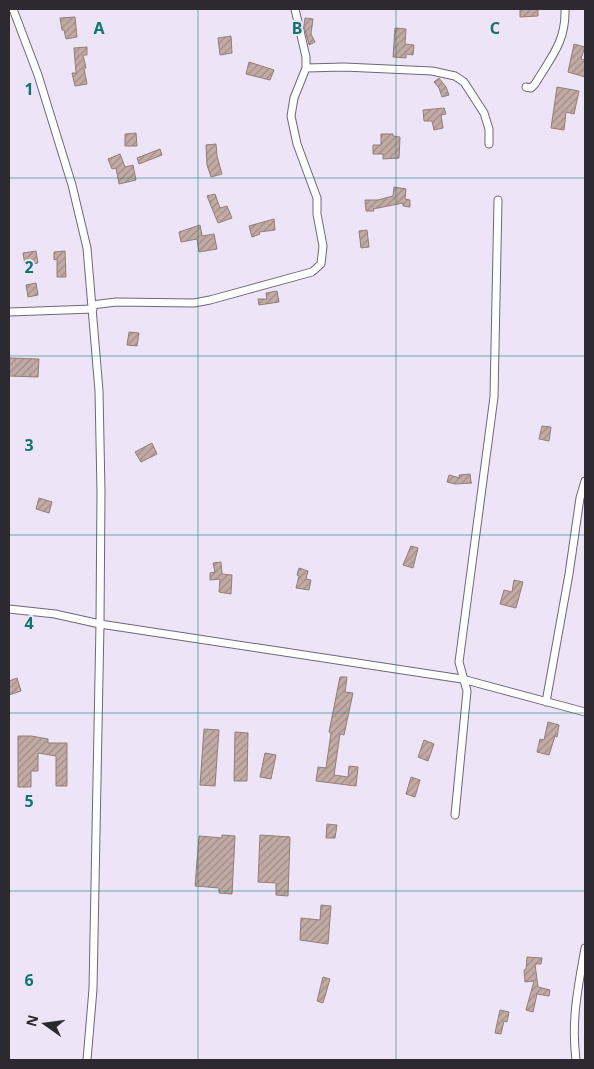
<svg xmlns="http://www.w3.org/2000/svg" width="594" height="1069" viewBox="0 0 594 1069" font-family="'Noto Sans',sans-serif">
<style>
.building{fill:url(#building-hatch);stroke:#937d77}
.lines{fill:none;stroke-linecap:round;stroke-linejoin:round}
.street-casing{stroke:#6f6677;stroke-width:9}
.street{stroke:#fff;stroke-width:7}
.grid{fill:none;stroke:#0f766e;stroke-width:1;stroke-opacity:0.55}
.grid-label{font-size:16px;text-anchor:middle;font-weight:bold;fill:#0f766e;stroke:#eee4f8;stroke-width:4;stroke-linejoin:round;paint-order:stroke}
</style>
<defs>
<pattern id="building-hatch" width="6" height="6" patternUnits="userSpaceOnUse" patternTransform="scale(1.25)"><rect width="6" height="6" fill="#c3aba5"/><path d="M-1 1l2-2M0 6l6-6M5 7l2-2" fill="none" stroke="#9f8b87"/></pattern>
</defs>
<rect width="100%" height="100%" fill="#eee4f8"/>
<path class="building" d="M 520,9 L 538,9 L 538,16 L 520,17 Z
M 75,17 L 77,37 L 66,39 L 64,30 L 62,30 L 60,18 Z
M 305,18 L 313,19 L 311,34 L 315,42 L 309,45 L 304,26 Z
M 395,28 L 406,29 L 405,44 L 414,45 L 413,55 L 406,54 L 406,58 L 393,57 Z
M 231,36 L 232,53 L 220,55 L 218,38 Z
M 574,44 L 585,47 L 581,59 L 585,60 L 585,77 L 568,72 Z
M 87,47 L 87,55 L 83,55 L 86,68 L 84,68 L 87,84 L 75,86 L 72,73 L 76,73 L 74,48 Z
M 249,62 L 274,70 L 270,80 L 246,74 Z
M 439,78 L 446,87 L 449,95 L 442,97 L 439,88 L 434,82 Z
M 557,87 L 579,91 L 574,114 L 566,112 L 564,130 L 551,128 Z
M 444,108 L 446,114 L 441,115 L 443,128 L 434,130 L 432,121 L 424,121 L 423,110 Z
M 136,133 L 137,146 L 125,146 L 125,134 Z
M 381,134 L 393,134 L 393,136 L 400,137 L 399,158 L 383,159 L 383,154 L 373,154 L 373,145 L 381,145 Z
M 216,144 L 217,156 L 222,174 L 211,177 L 207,165 L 206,145 Z
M 160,149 L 162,155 L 139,164 L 137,158 Z
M 120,154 L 125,167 L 133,165 L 136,180 L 119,184 L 116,168 L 112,169 L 108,159 Z
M 394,187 L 406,189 L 405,199 L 410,200 L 410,207 L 403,206 L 403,203 L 373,209 L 374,211 L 366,211 L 365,200 L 378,200 L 393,196 Z
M 215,194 L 220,208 L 227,206 L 232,218 L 218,223 L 207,196 Z
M 274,219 L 275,230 L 259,232 L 260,234 L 252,237 L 249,226 Z
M 200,225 L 202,236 L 214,234 L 217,249 L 199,252 L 197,239 L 181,242 L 179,232 Z
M 367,230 L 369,247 L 361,248 L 359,231 Z
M 36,251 L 38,263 L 25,265 L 23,253 Z
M 65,251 L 66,277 L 57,277 L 57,259 L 54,260 L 54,252 Z
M 36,283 L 38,295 L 28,297 L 26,285 Z
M 277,291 L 279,302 L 259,305 L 258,299 L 267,299 L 266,293 Z
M 129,332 L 139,333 L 137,346 L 127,345 Z
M 9,358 L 39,359 L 38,377 L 9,376 Z
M 542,426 L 551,427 L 549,441 L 539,439 Z
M 152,443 L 157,454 L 141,462 L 135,452 Z
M 470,474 L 471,482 L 472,483 L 455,484 L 447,482 L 449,475 L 460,478 L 459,475 Z
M 39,498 L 52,502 L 49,513 L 36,509 Z
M 411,546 L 418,548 L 413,568 L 403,565 Z
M 221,562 L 222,574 L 232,575 L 231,594 L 219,592 L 220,579 L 210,580 L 210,573 L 215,572 L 213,563 Z
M 299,568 L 308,571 L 306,579 L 311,580 L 309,590 L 296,588 L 299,576 L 297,575 Z
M 514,580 L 523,582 L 516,608 L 500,604 L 504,590 L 512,592 Z
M 340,677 L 347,677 L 345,692 L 353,693 L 344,735 L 340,734 L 334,775 L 348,777 L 349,766 L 358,767 L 356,786 L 316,781 L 318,767 L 326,768 L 331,733 L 329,732 Z
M 17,678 L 21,691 L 9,695 L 9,681 Z
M 548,722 L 559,725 L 557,737 L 555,736 L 549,755 L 537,752 L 540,739 L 544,740 Z
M 204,729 L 219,730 L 215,786 L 200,785 Z
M 235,732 L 248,733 L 247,781 L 234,781 Z
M 18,736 L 31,736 L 48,739 L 48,743 L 67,743 L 67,786 L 56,786 L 56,756 L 38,753 L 38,771 L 31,771 L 31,787 L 18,787 Z
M 424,740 L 434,744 L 428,761 L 418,757 Z
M 265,753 L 276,755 L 271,779 L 260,777 Z
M 411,777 L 420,780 L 415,797 L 406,794 Z
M 327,824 L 337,825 L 335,838 L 326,838 Z
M 222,835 L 235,836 L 232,894 L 219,893 L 219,888 L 195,886 L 199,836 L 222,838 Z
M 260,835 L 290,837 L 288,896 L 276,895 L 276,883 L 258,882 Z
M 321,905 L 331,906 L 328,944 L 300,940 L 301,918 L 320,920 Z
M 527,957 L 542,958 L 541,964 L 535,964 L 538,987 L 550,990 L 549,996 L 537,994 L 533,1012 L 526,1010 L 534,981 L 525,982 L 524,970 L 526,969 Z
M 323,977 L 330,979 L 323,1003 L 317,1001 Z
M 500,1010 L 509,1012 L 507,1022 L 504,1021 L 501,1034 L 495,1033 Z"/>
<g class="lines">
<defs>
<path id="street" d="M 13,9 L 38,75 L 72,185 L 87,248 L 99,391 L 101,492 L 100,624 L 93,989 L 87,1060
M 306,68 L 344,67 L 432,71 L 455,76 L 464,82 L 484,113 L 489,129 L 489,144
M 526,87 L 531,88 L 535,84 C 551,57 566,42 565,9
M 92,305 L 116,302 L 194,303 L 210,300 L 312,272 L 321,264 L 323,246 L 317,214 L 317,198 L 297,144 L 291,116 L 294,98 L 306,68 L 306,57 L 295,9
M 9,312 L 93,309
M 9,609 L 55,614 L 100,624 L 462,679 L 585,712
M 546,702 L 569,574 L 580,498 L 585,481
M 455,815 L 467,691 L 459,662 L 494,397 L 498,200
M 576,1060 C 571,1020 578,988 585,948"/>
</defs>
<use href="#street" class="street-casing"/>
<use href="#street" class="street"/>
</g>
<path class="grid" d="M 198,9 L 198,1060M 396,9 L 396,1060M 9,178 L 585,178M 9,356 L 585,356M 9,535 L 585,535M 9,713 L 585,713M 9,891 L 585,891"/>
<g class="grid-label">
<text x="99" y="34">A</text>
<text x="297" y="34">B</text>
<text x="495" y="34">C</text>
<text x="29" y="95">1</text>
<text x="29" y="273">2</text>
<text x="29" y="451">3</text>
<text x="29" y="629">4</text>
<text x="29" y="807">5</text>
<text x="29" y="986">6</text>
</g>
<rect width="594" height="1069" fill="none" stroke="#2d2930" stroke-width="20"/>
<g transform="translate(45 1024) rotate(284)" stroke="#eee4f8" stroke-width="4" paint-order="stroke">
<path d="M0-4L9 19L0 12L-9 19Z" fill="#2d2930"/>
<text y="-8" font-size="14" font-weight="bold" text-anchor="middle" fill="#2d2930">N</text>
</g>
</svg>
